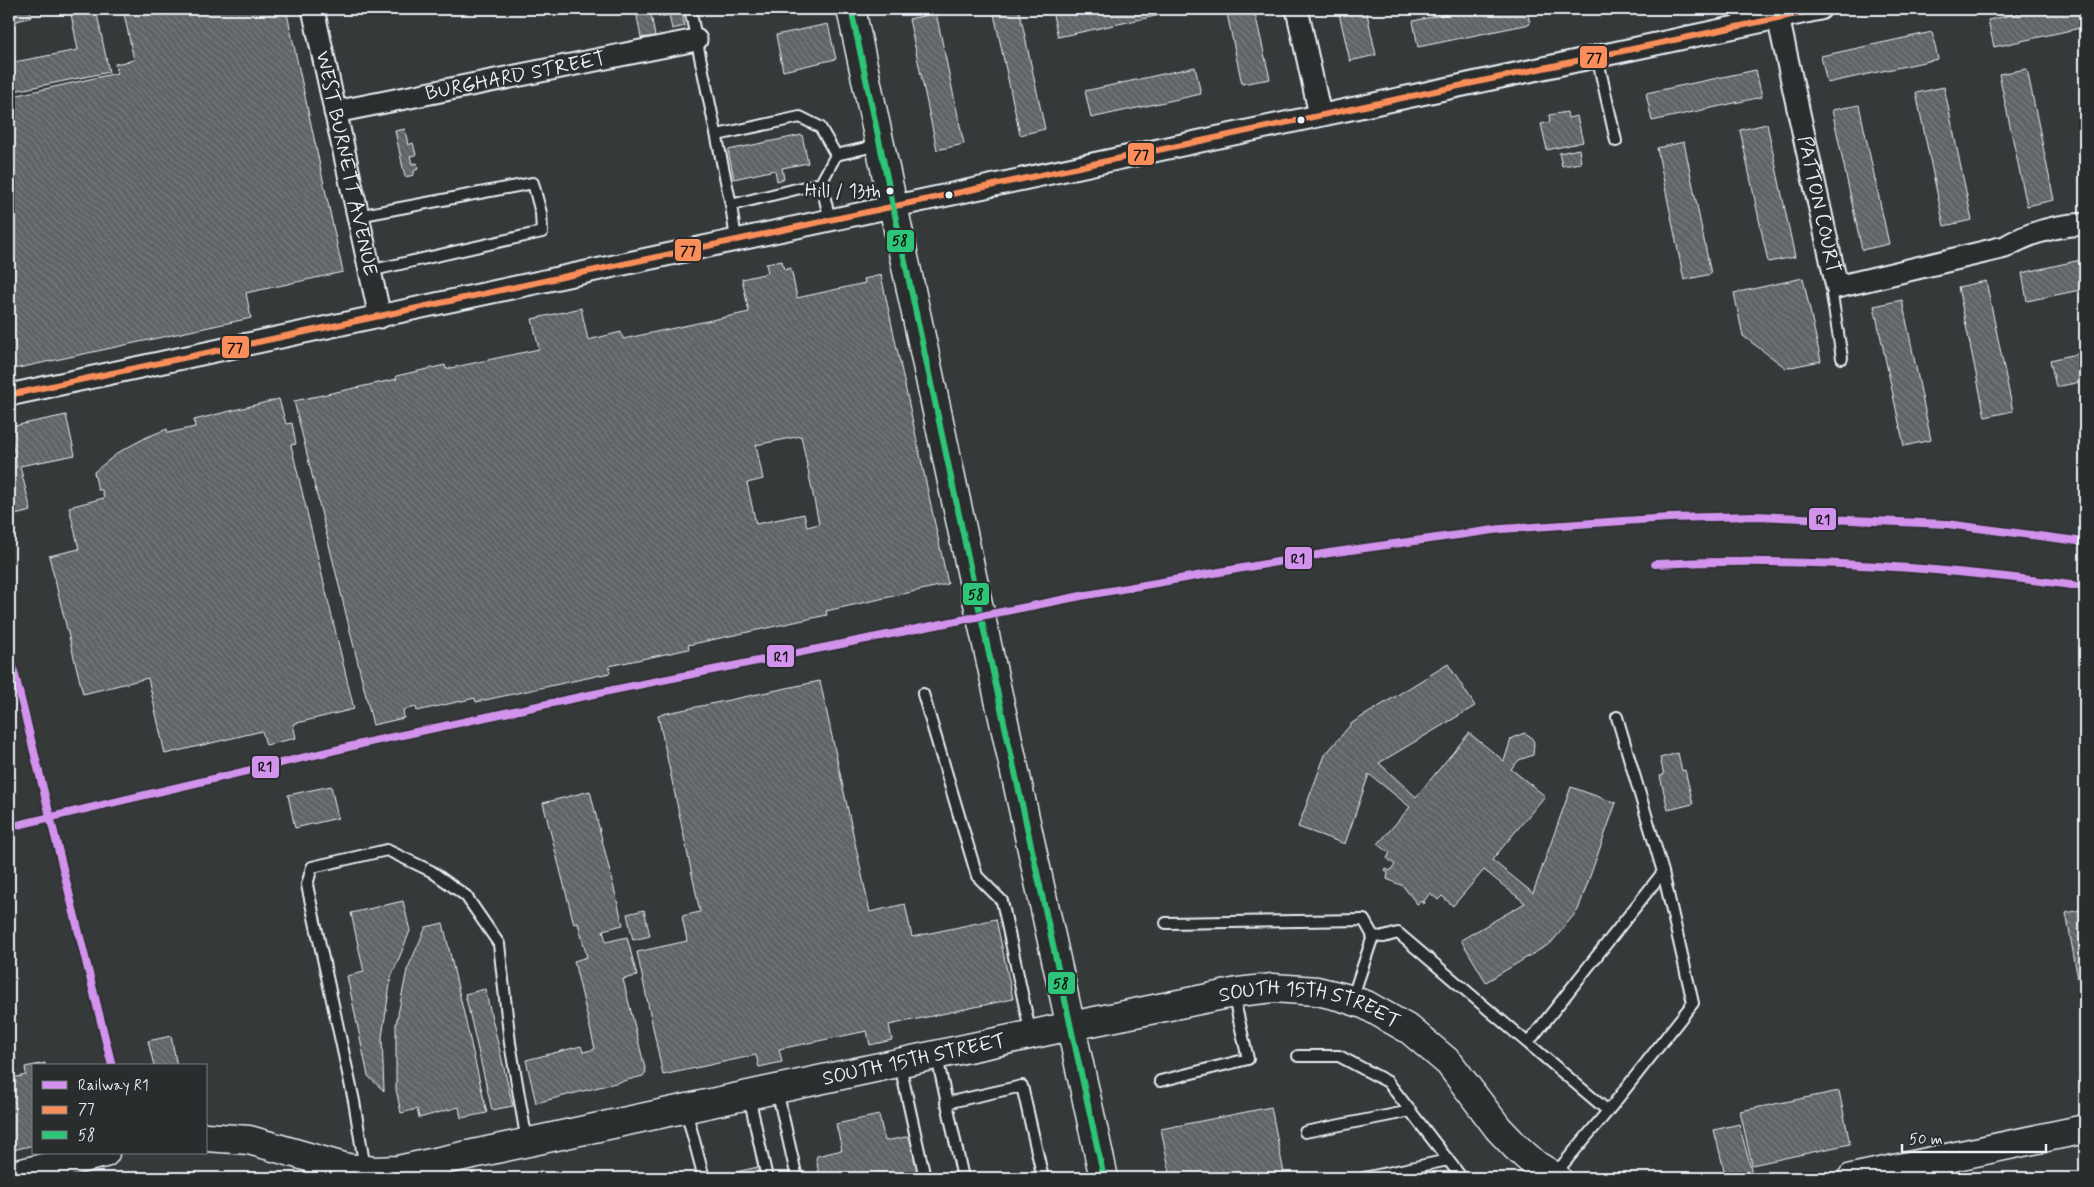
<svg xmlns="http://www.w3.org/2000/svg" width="2094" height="1187" viewBox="0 0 2094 1187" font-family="Mynerve,sans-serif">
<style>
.building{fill:url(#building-back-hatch);stroke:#e8f1f8;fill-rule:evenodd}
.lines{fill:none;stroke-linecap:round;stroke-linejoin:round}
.lane-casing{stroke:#e8f1f8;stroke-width:14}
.street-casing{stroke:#e8f1f8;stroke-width:25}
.secondary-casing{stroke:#e8f1f8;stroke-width:31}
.lane{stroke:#2a2d2e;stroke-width:10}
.street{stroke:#2a2d2e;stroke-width:21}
.secondary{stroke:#2a2d2e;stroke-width:28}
.bus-1-casing{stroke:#2a2d2e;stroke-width:10}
.bus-2-casing{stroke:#2a2d2e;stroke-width:10}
.bus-1{stroke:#fa8e5a;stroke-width:6}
.bus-2{stroke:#2dc577;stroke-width:6}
.rail-1-casing{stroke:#2a2d2e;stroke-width:11}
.rail-1{stroke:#d193ec;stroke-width:8}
.bus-dot{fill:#e8f1f8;stroke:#2a2d2e;stroke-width:2}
.labels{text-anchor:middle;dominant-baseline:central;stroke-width:5;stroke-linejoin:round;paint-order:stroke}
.bus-label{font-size:19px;fill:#e8f1f8;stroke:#2a2d2e;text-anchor:end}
.street-label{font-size:20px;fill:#e8f1f8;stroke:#2a2d2e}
.line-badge{stroke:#2a2d2e;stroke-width:2}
.pale-badge-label{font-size:14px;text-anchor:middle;font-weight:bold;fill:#111}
</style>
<defs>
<pattern id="building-back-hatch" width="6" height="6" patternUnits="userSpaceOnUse" patternTransform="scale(1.25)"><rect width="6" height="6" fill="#5f6365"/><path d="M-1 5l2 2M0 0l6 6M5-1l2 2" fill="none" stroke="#767a7c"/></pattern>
</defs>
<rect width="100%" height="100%" fill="#35393a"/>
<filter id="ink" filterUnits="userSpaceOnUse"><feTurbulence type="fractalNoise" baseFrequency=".02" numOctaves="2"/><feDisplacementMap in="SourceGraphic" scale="10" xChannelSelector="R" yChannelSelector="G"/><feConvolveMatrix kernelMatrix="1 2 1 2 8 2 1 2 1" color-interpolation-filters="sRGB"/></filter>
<g filter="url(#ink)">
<path class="building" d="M 9,9 L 30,9 L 32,17 L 9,23 Z
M 70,9 L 96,9 L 109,72 L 9,92 L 9,63 L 78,50 Z
M 123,9 L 286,9 L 343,272 L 246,293 L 251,318 L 9,370 L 9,97 L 117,73 L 115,64 L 134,60 Z
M 632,9 L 650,9 L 655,36 L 641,38 L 636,11 L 632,12 Z
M 657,9 L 681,9 L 685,26 L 672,29 L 669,15 L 659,17 Z
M 993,9 L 1019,9 L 1045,129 L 1020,135 Z
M 1062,9 L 1188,9 L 1058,37 L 1052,11 Z
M 1226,9 L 1254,9 L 1270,79 L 1242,84 Z
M 1338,9 L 1366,9 L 1376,55 L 1350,61 Z
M 1469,9 L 1527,9 L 1530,24 L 1418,47 L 1413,21 Z
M 1572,9 L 1597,9 L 1573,14 Z
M 2039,9 L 2085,9 L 2085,27 L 1994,47 L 1988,20 Z
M 936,13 L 964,144 L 937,150 L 909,19 Z
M 828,24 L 836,59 L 783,71 L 776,35 Z
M 1932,32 L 1938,59 L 1827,83 L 1821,56 Z
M 1195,67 L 1201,94 L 1091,118 L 1085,91 Z
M 2027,69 L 2054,200 L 2027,206 L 1999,74 Z
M 1756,70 L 1762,97 L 1652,121 L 1646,93 Z
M 1944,87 L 1972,220 L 1944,226 L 1916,93 Z
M 1859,105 L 1889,244 L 1862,250 L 1832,110 Z
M 1567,112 L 1568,118 L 1577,116 L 1583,142 L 1547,150 L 1541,124 L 1550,122 L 1549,115 Z
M 1767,124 L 1795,257 L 1768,262 L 1740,130 Z
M 405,129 L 408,145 L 413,143 L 416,155 L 410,156 L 412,164 L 417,163 L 418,169 L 414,171 L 414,175 L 405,177 L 395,131 Z
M 802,135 L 808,163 L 782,168 L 784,179 L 777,181 L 775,170 L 734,179 L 728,150 Z
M 1684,142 L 1711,274 L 1684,280 L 1657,148 Z
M 1579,149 L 1581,163 L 1562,166 L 1559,153 Z
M 2085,259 L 2085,289 L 2027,301 L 2022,273 Z
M 782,261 L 784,270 L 791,268 L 797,298 L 865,283 L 864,279 L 881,275 L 948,584 L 826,611 L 827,615 L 688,645 L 689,649 L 609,666 L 610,673 L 476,702 L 475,698 L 417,711 L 416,707 L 403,710 L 404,718 L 373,725 L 294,401 L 397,379 L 396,376 L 445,365 L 446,369 L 539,349 L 532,319 L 581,308 L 588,340 L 621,332 L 623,339 L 749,312 L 742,279 L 768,273 L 766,264 ZM 801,436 L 819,524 L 807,527 L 804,514 L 756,524 L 747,483 L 763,479 L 756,445 Z
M 1803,278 L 1821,361 L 1786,368 L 1743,336 L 1734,293 Z
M 1986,281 L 2013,411 L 1985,417 L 1958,287 Z
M 1902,300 L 1931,440 L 1904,446 L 1874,306 Z
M 2085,352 L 2085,381 L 2056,387 L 2050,360 Z
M 279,399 L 286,424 L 292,423 L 296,444 L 291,445 L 354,709 L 293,724 L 296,738 L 266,745 L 262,731 L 165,754 L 148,678 L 83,694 L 49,556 L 79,549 L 69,507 L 104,498 L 102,490 L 98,490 L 94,472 L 119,452 L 147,437 L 167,429 L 168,433 L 195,427 L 194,420 Z
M 66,415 L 75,455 L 20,466 L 31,511 L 11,516 L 9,506 L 9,469 L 17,467 L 9,427 Z
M 1448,664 L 1475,706 L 1379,763 L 1416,797 L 1469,733 L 1504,761 L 1511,739 L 1524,733 L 1530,736 L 1534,742 L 1533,755 L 1519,760 L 1511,769 L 1545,796 L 1492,860 L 1533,893 L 1571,787 L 1616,803 L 1578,910 L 1551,943 L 1486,982 L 1461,940 L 1525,903 L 1484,870 L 1453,906 L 1442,896 L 1438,900 L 1430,893 L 1424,901 L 1425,903 L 1423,904 L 1422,901 L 1417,904 L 1403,886 L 1387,879 L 1388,873 L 1385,871 L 1386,869 L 1390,871 L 1395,865 L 1387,858 L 1390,853 L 1378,844 L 1410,807 L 1369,774 L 1345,844 L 1298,827 L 1325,755 L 1352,723 Z
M 820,681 L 870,912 L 905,904 L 912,937 L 996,919 L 1013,999 L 889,1025 L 892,1040 L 870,1045 L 867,1031 L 779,1049 L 782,1062 L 759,1067 L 756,1055 L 663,1075 L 637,952 L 687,941 L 682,916 L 700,912 L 658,715 Z
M 1678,753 L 1682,771 L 1685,770 L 1693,804 L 1668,810 L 1660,776 L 1664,775 L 1660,758 Z
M 331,786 L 338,818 L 295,828 L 288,795 Z
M 590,791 L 623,925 L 603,930 L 606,942 L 627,937 L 637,976 L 623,979 L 646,1072 L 643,1076 L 536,1103 L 526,1060 L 581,1046 L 583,1052 L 595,1049 L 574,961 L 587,957 L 578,923 L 574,924 L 543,803 Z
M 403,901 L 410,931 L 391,978 L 382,1037 L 384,1091 L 368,1076 L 347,976 L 364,972 L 351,913 Z
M 2085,909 L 2085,1001 L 2082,1001 L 2066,913 Z
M 644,910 L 650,936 L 633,940 L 627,914 Z
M 443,923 L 487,1113 L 461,1118 L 459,1107 L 419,1118 L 417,1109 L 401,1113 L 396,1089 L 396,1024 L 407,970 L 426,927 Z
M 485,989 L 513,1106 L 492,1110 L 465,994 Z
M 9,1030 L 16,1061 L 9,1062 Z
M 171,1036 L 177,1066 L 154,1066 L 148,1041 Z
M 45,1063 L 45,1066 L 34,1066 L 34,1145 L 9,1151 L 9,1079 L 26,1075 L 25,1067 Z
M 1839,1091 L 1850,1144 L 1752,1165 L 1740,1111 Z
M 1271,1107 L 1285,1178 L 1171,1178 L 1161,1129 Z
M 879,1115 L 885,1141 L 911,1136 L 920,1178 L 820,1178 L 816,1159 L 817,1156 L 842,1150 L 836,1124 Z
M 1739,1124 L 1753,1176 L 1726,1178 L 1714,1130 Z
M 758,1167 L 760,1176 L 752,1178 L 710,1178 Z"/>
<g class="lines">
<defs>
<path id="lane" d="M 690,9 L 731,205 L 736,240
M 1739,9 L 1743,25
M 1597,56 L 1616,141
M 717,135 L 800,117 L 820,127 L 836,155 L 879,145
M 821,183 L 830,220
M 731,205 L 821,183 L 836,155
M 358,216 L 533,183 L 541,213 L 542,232 L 369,271
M 1837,287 L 1832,295 L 1842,358
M 923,694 L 977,876 L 1002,901 L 1031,1035
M 1617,717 L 1663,872
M 1166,923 L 1364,920 L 1373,936
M 1352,999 L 1373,936 L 1384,937 L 1398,933 L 1608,1111 L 1693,1003 L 1663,872 L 1528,1043
M 1298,1056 L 1339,1056 L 1388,1082 L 1462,1178
M 937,1057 L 963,1178
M 900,1065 L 925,1178
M 1160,1081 L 1248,1059 L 1233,994
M 777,1090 L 797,1178
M 749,1096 L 767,1178
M 946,1103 L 1022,1086 L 1043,1178
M 686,1110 L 704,1178
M 1305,1132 L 1411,1111
M 365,1169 L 354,1101 L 307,885 L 312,867 L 387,850 L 431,871 L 466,896 L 499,944 L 510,1043 L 527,1142
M 1554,1175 L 1608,1111
M 1364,1178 L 1448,1160"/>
<g id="street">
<path id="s1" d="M 313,9 L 380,317"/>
<path d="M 1297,9 L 1320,115"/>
<path id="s2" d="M 1778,17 L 1837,287 L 2005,247 C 2029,233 2057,225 2085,224"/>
<path id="s3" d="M 335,112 L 696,40"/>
<path d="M 9,395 L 1820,9"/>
</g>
<g id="secondary">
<path d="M 851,9 L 977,599 L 1104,1178"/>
<path id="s4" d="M 206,1137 L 249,1140 L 347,1168 L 375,1171 L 398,1170 L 1071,1026 L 1238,992 L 1273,988 L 1317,991 L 1342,997 L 1366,1005 L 1410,1030 L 1449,1063 L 1498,1128 L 1516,1147 L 1536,1165 L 1557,1178"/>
<path d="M 9,1176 L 105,1153"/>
<path d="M 1852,1178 L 2085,1129"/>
</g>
</defs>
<use href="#lane" class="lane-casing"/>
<use href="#street" class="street-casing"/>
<use href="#secondary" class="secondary-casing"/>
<use href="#lane" class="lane"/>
<use href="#street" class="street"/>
<use href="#secondary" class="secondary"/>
<defs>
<path id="bus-1" d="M 9,395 L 1820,9"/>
<path id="bus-2" d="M 851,9 L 977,599 L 1104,1178"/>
</defs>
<use href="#bus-1" class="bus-1-casing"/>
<use href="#bus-2" class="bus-2-casing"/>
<use href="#bus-1" class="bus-1"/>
<use href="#bus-2" class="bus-2"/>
<defs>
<path id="rail-1" d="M 1655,564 C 1799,557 1943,567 2085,587
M 9,651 L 112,1066
M 9,827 L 374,741 L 613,690 L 1081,596 L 1329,553 L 1501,529 L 1669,518 L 1755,516 L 1947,524 L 2085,542"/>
</defs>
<use href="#rail-1" class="rail-1-casing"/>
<use href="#rail-1" class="rail-1"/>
</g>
</g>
<g class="bus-dot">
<circle cx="1301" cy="120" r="4.5"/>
<circle cx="890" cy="191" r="4.5"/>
<circle cx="949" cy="195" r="4.5"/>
</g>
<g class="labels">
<g class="bus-label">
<text x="881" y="191">Hill / 13th</text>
</g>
<g class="street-label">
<text stroke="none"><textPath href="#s3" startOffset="184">BURGHARD STREET</textPath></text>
<text stroke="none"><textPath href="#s1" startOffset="158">WEST BURNETT AVENUE</textPath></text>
<text stroke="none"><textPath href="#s2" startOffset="192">PATTON COURT</textPath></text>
<text stroke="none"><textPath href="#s4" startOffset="1129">SOUTH 15TH STREET</textPath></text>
<text stroke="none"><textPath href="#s4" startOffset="724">SOUTH 15TH STREET</textPath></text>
</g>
</g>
<g class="line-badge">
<rect x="1579" y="45" width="29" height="24" rx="5" fill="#fa8e5a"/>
<rect x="1127" y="142" width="28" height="24" rx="5" fill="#fa8e5a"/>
<rect x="886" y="229" width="29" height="24" rx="5" fill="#2dc577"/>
<rect x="674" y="238" width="28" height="24" rx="5" fill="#fa8e5a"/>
<rect x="221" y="335" width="29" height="24" rx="5" fill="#fa8e5a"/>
<rect x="1808" y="507" width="29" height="24" rx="5" fill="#d193ec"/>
<rect x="1284" y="546" width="29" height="24" rx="5" fill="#d193ec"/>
<rect x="962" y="582" width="28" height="24" rx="5" fill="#2dc577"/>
<rect x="766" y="644" width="29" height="24" rx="5" fill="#d193ec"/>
<rect x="251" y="755" width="29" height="24" rx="5" fill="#d193ec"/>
<rect x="1047" y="971" width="29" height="24" rx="5" fill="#2dc577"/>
</g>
<g class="pale-badge-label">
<text x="1594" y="62">77</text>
<text x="1141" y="159">77</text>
<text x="900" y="245">58</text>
<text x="688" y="255">77</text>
<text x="235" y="352">77</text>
<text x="1823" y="524">R1</text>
<text x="1298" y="563">R1</text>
<text x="976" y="599">58</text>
<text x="781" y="661">R1</text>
<text x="265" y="771">R1</text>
<text x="1061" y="988">58</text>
</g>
<rect width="2094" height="1187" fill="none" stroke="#2a2d2e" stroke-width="30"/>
<rect x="15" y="15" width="2064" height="1157" fill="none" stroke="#e8f1f8" stroke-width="2" filter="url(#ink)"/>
<rect x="32" y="1064" width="175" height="90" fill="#2a2d2e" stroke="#767b7f"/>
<rect x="42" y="1081" width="25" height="8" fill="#d193ec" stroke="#767b7f"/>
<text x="78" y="1090" font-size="15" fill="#e8f1f8">Railway R1</text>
<rect x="42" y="1106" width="25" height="8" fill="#fa8e5a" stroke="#767b7f"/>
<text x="78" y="1114" font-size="15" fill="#e8f1f8">77</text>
<rect x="42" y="1131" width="25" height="8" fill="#2dc577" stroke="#767b7f"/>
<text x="78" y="1140" font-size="15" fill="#e8f1f8">58</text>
<path d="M1902 1144v8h144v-8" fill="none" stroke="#e8f1f8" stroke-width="2.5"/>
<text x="1909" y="1144" font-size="15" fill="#e8f1f8" stroke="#2a2d2e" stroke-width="4" paint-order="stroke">50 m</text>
</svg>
